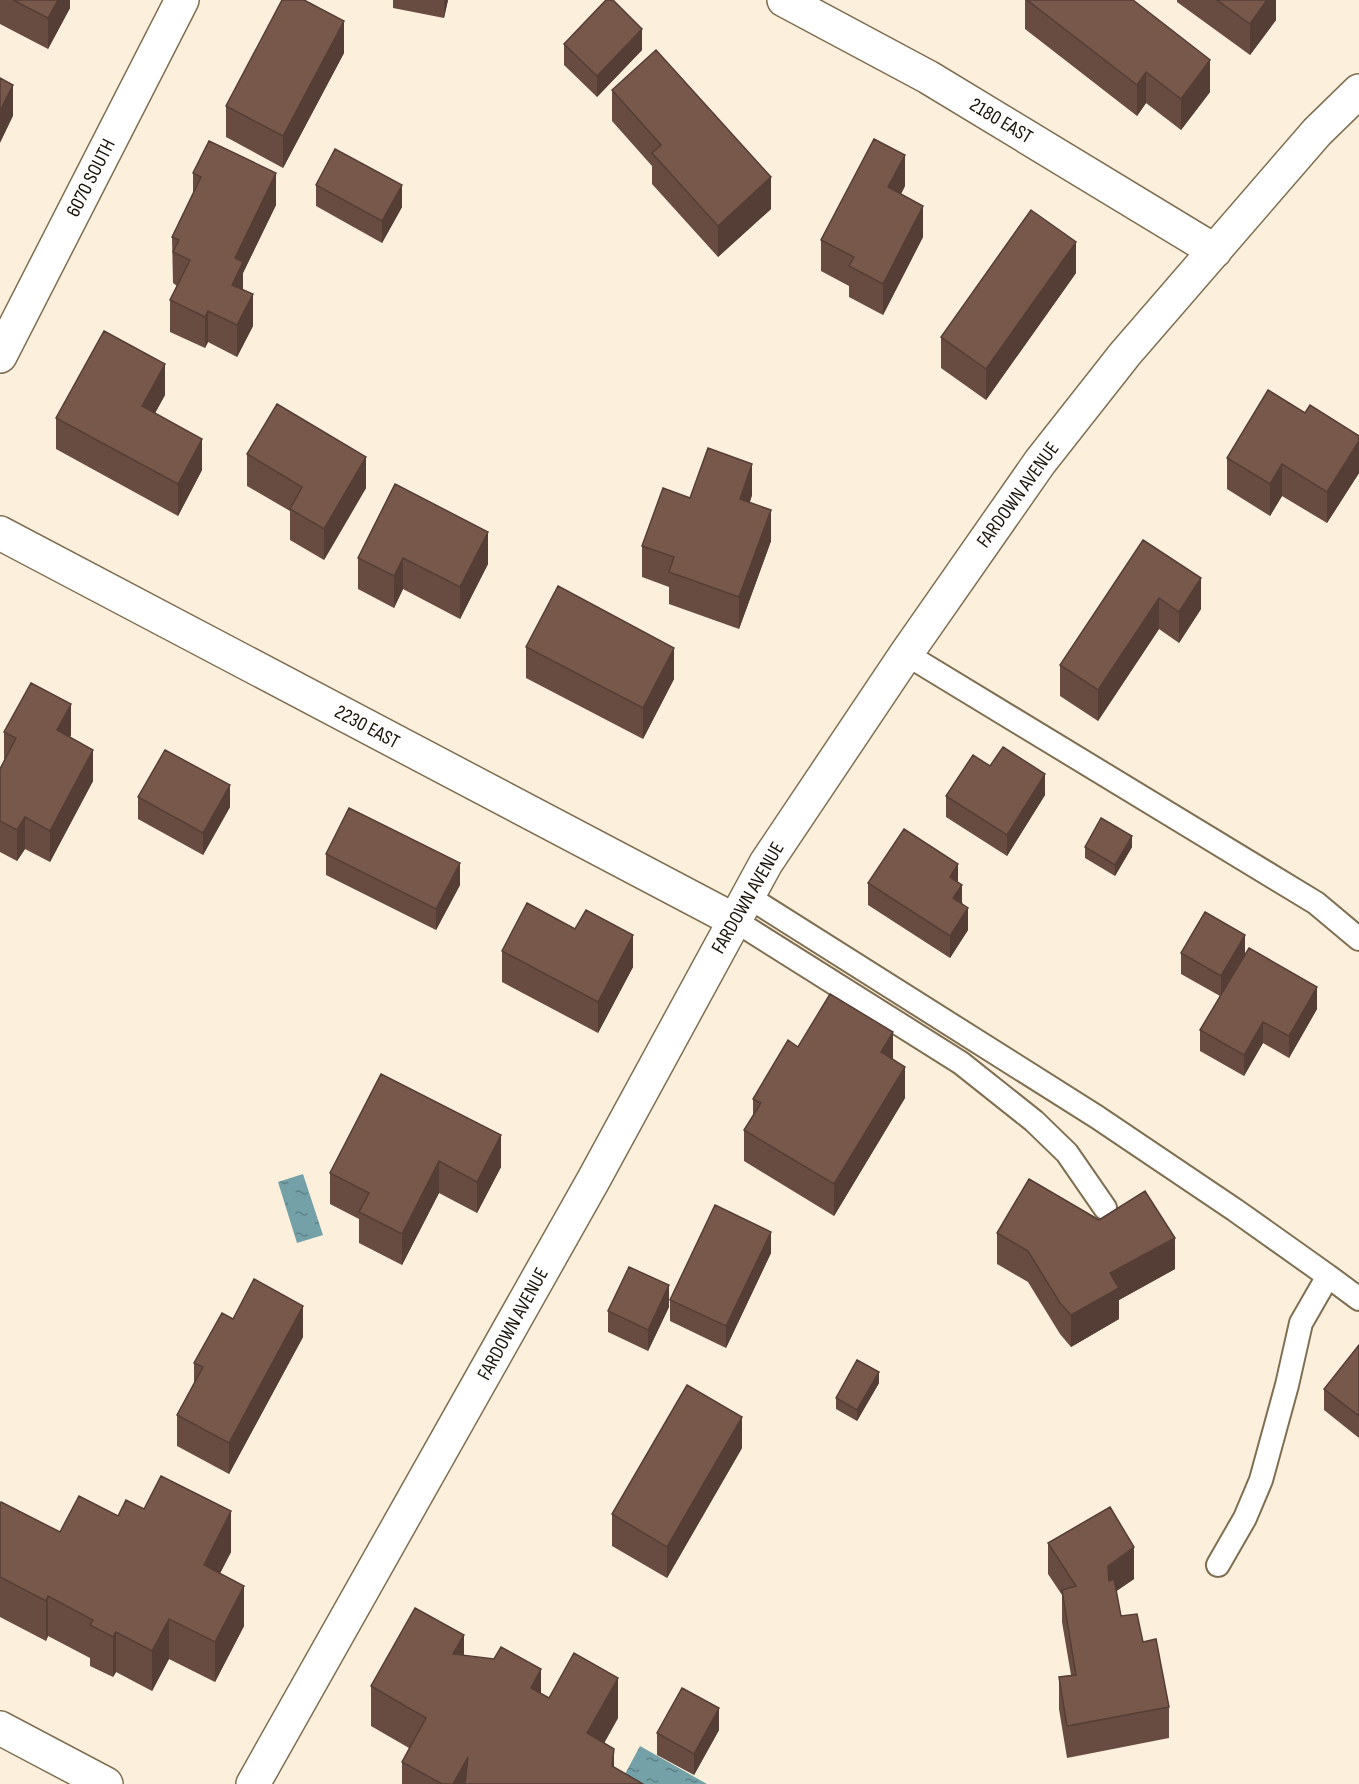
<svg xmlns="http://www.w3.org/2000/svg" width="1359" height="1784" viewBox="0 0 1359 1784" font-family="'Sofia Sans Condensed',sans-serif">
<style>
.water{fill:url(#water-ripples)}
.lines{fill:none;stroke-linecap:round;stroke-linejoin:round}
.service-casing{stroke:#806e51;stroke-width:26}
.minor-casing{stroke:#806e51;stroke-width:36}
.service{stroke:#fff;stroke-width:22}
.minor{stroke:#fff;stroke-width:33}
.wall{fill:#684c41}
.shaded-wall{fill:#553e35}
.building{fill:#79584c;stroke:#553e35;stroke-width:1.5}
.labels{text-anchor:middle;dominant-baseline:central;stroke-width:6;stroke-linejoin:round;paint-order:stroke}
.street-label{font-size:20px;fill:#1a1308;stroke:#fff}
</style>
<defs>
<pattern id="water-ripples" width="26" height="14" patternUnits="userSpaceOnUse" patternTransform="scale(1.5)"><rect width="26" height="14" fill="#73a1a7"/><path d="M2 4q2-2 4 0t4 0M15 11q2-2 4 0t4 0" fill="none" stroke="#5e8286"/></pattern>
</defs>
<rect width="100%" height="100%" fill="#fcf0dd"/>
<path class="water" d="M 303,1174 L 323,1235 L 297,1243 L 278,1182 Z
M 640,1746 L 707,1784 L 643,1784 L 625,1774 Z"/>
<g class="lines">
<defs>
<path id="service" d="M 906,654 L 1316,903 L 1359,939
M 747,896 L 1097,1117 L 1235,1210 L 1328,1276
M 734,920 L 961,1063 L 1034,1121 L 1067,1153 L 1105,1208
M 1218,1565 L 1245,1518 L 1261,1480 L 1287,1385 L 1301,1323 L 1328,1276 L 1359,1299"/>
<path id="minor" d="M 784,0 L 928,77 L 1215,251
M 0,356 L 182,0
M 0,533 L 734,920
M 0,1728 L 106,1784
M 253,1784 L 594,1179 L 766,863 L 906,654 L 1040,462 L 1125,354 L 1317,132 L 1359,91"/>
</defs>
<use href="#service" class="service-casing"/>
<use href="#minor" class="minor-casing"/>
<use href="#service" class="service"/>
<use href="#minor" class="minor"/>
</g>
<path class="wall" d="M 0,0 L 70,0 L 70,8 L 48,49 L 0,24 Z
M 393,0 L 448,0 L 444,18 L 393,8 Z
M 1025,0 L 1133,0 L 1210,92 L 1181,130 L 1146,103 L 1137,116 L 1025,29 Z
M 1177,0 L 1276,0 L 1276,20 L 1250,55 L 1177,2 Z
M 564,44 L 642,50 L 597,97 L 564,65 Z
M 344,53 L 283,168 L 226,137 L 226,106 Z
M 612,90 L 771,209 L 718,257 L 652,184 L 652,166 L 612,121 Z
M 193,173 L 276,205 L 243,273 L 243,290 L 253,326 L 237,357 L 208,342 L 205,348 L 170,332 L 170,300 L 177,286 L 173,283 L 172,237 L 193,194 Z
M 316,185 L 402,207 L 382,243 L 316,206 Z
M 905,186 L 901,194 L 923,237 L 883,315 L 849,297 L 849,286 L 821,271 L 821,240 Z
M 1076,273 L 986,400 L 941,368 L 941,337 Z
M 165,395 L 155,413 L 202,470 L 178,516 L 56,449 L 56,418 Z
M 1305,413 L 1359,436 L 1359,473 L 1327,523 L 1282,496 L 1270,516 L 1227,489 L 1227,458 Z
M 247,454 L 366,488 L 324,560 L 290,540 L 290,511 L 247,486 Z
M 395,484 L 488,564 L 460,619 L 403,589 L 394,608 L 358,589 L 358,558 Z
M 752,495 L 750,502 L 771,541 L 739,629 L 669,604 L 669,587 L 642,577 L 642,546 L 690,498 Z
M 1143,540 L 1201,609 L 1179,643 L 1159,629 L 1098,721 L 1060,696 L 1060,665 Z
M 526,647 L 674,679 L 643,739 L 526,678 Z
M 4,732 L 71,735 L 70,737 L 93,781 L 50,862 L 25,849 L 17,861 L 0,852 L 0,769 L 4,761 Z
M 990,766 L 1045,795 L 1007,856 L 946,817 L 946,796 Z
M 138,797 L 230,807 L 203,855 L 138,819 Z
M 1085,847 L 1132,847 L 1115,876 L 1085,858 Z
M 326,854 L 460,885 L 436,930 L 326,875 Z
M 958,882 L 968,930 L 950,958 L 868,905 L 868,883 Z
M 502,951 L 633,967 L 598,1033 L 502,982 Z
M 1181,953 L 1245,955 L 1317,1009 L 1289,1058 L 1263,1043 L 1244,1076 L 1200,1051 L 1200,1030 L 1220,996 L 1181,974 Z
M 798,1047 L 893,1060 L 905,1098 L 834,1216 L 744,1161 L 744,1130 L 753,1116 L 753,1099 Z
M 381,1074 L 501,1167 L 477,1213 L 439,1193 L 402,1265 L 359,1243 L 359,1219 L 330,1204 L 330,1173 Z
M 997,1233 L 1175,1269 L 1119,1300 L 1119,1319 L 1071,1347 L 1060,1334 L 1028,1282 L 997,1264 Z
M 771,1253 L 726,1348 L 670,1321 L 670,1300 Z
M 669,1307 L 648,1351 L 608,1332 L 608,1311 Z
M 233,1319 L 303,1337 L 229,1474 L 177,1446 L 177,1415 L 194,1383 L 194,1363 Z
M 1359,1345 L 1359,1438 L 1324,1410 L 1324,1389 Z
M 879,1383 L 857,1421 L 836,1409 L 836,1398 Z
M 742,1448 L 667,1578 L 612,1546 L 612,1514 Z
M 0,1503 L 60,1532 L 118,1516 L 231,1552 L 220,1573 L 244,1626 L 215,1682 L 169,1659 L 152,1691 L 116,1672 L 113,1677 L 90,1666 L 90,1658 L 48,1636 L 46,1641 L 0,1617 Z
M 1048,1543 L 1134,1579 L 1116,1591 L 1121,1616 L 1143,1642 L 1169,1707 L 1169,1738 L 1067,1758 L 1059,1709 L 1059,1677 L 1071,1675 L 1062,1622 L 1062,1595 L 1048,1574 Z
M 464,1656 L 549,1698 L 618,1718 L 604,1743 L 614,1768 L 643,1784 L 402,1784 L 402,1762 L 409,1748 L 371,1726 L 371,1686 Z
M 719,1730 L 694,1775 L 657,1755 L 657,1733 Z"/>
<path class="shaded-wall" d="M 58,0 L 70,0 L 70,8 L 48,49 L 48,18 Z
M 444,0 L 448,0 L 444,18 Z
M 1267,0 L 1276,0 L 1276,20 L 1250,55 L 1250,24 Z
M 344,21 L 344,53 L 283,168 L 283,136 Z
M 642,29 L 642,50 L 597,97 L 597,76 Z
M 1210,60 L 1210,92 L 1181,130 L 1181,99 Z
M 1146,72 L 1146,103 L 1137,116 L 1137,85 Z
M 13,85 L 13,116 L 0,143 L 0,111 Z
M 905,155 L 905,186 L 888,219 L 888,187 Z
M 276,173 L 276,205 L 243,273 L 243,293 L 232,285 L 235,258 Z
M 771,177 L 771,209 L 718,257 L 718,226 Z
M 402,185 L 402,207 L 382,243 L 382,221 Z
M 923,206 L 923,237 L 883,315 L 883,284 Z
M 1076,242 L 1076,273 L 986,400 L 986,369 Z
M 253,294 L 253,326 L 237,357 L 237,325 Z
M 208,311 L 208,342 L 205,348 L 205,317 Z
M 165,364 L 165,395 L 142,437 L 142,406 Z
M 202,439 L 202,470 L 178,516 L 178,484 Z
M 1359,441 L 1359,473 L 1327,523 L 1327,492 Z
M 366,457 L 366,488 L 324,560 L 324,529 Z
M 752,464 L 752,495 L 740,530 L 740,499 Z
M 1282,464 L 1282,496 L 1270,516 L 1270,484 Z
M 771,510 L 771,541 L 739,629 L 739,597 Z
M 488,532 L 488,564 L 460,619 L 460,587 Z
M 403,558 L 403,589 L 394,608 L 394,576 Z
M 1201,578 L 1201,609 L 1179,643 L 1179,612 Z
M 1159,598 L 1159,629 L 1098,721 L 1098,690 Z
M 674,648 L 674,679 L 643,739 L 643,708 Z
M 71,704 L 71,735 L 57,762 L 57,730 Z
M 93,750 L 93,781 L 50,862 L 50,831 Z
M 1045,774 L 1045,795 L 1007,856 L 1007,835 Z
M 230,785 L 230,807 L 203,855 L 203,833 Z
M 25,817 L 25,849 L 17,861 L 17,830 Z
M 1132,836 L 1132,847 L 1115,876 L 1115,865 Z
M 460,863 L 460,885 L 436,930 L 436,909 Z
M 958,864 L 958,886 L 950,877 Z
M 962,885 L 962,906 L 953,898 Z
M 968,908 L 968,930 L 950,958 L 950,936 Z
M 633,935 L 633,967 L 598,1033 L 598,1002 Z
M 1245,935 L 1245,956 L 1221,997 L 1221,976 Z
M 1317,987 L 1317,1009 L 1289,1058 L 1289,1036 Z
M 1263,1022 L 1263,1043 L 1244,1076 L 1244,1055 Z
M 893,1032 L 893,1063 L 881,1052 Z
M 905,1067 L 905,1098 L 834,1216 L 834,1184 Z
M 501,1135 L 501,1167 L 477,1213 L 477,1182 Z
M 439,1161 L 439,1193 L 402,1265 L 402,1234 Z
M 771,1232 L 771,1253 L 726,1348 L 726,1326 Z
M 1175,1238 L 1175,1269 L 1119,1300 L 1119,1319 L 1071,1347 L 1071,1315 L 1110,1273 Z
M 669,1285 L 669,1307 L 648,1351 L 648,1330 Z
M 303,1306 L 303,1337 L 229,1474 L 229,1443 Z
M 879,1372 L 879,1383 L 857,1421 L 857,1410 Z
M 742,1417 L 742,1448 L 667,1578 L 667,1547 Z
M 231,1511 L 231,1552 L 204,1605 L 204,1565 Z
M 1134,1547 L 1134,1579 L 1108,1597 L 1108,1566 Z
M 244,1586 L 244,1626 L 215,1682 L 215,1642 Z
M 48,1596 L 48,1636 L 46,1641 L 46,1601 Z
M 169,1619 L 169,1659 L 152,1691 L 152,1651 Z
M 116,1632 L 116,1672 L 113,1677 L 113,1637 Z
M 464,1635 L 464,1675 L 453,1654 Z
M 541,1669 L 541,1710 L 531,1688 Z
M 618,1678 L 618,1718 L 587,1774 L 587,1733 Z
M 719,1708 L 719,1730 L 694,1775 L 694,1754 Z
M 614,1749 L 614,1784 L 612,1766 Z
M 468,1757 L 468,1784 L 453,1784 Z"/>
<path class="building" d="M 13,0 L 58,0 L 48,18 Z
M 282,0 L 304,0 L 344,21 L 283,136 L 226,106 Z
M 606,0 L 613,0 L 642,29 L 597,76 L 564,44 Z
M 1027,0 L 1133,0 L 1210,60 L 1181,99 L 1146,72 L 1137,85 Z
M 1217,0 L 1267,0 L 1250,24 Z
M 656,50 L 771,177 L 718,226 L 652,153 L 661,145 L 612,90 Z
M 0,78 L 13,85 L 0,111 Z
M 874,139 L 905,155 L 888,187 L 923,206 L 883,284 L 849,266 L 854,257 L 821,240 Z
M 209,141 L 276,173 L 235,258 L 243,262 L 232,285 L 253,294 L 237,325 L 208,311 L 205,317 L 170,300 L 190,260 L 173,252 L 179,240 L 172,237 L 201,177 L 193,173 Z
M 335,149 L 402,185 L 382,221 L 316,185 Z
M 1031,210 L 1076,242 L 986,369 L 941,337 Z
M 104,331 L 165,364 L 142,406 L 202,439 L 178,484 L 56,418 Z
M 1268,390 L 1305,413 L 1310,405 L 1359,436 L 1359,441 L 1327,492 L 1282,464 L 1270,484 L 1227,458 Z
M 277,404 L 366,457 L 324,529 L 290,509 L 302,487 L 247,454 Z
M 708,448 L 752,464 L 740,499 L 771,510 L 739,597 L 669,572 L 674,557 L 642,546 L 663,488 L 690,498 Z
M 395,484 L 488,532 L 460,587 L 403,558 L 394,576 L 358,558 Z
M 1143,540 L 1201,578 L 1179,612 L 1159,598 L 1098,690 L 1060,665 Z
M 558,586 L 674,648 L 643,708 L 526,647 Z
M 31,683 L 71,704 L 57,730 L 93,750 L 50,831 L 25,817 L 17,830 L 0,821 L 0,769 L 16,738 L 4,732 Z
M 1003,747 L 1045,774 L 1007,835 L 946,796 L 973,755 L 990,766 Z
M 165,750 L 230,785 L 203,833 L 138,797 Z
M 349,808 L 460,863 L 436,909 L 326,854 Z
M 1101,818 L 1132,836 L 1115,865 L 1085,847 Z
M 904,829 L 958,864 L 950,877 L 962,885 L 953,898 L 968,908 L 950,936 L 868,883 Z
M 527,903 L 575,929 L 586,910 L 633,935 L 598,1002 L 502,951 Z
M 1205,912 L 1245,935 L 1221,976 L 1181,953 Z
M 1249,948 L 1317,987 L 1289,1036 L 1263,1022 L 1244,1055 L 1200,1030 Z
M 830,994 L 893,1032 L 881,1052 L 905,1067 L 834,1184 L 744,1130 L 761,1103 L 753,1099 L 788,1040 L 798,1047 Z
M 381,1074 L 501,1135 L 477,1182 L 439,1161 L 402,1234 L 359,1212 L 369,1193 L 330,1173 Z
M 1029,1179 L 1099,1220 L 1145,1191 L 1175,1238 L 1110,1273 L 1119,1288 L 1071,1315 L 1060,1303 L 1028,1251 L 997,1233 Z
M 715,1205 L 771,1232 L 726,1326 L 670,1300 Z
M 629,1267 L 669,1285 L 648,1330 L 608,1311 Z
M 254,1279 L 303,1306 L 229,1443 L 177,1415 L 203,1367 L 194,1363 L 222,1313 L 233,1319 Z
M 1359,1345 L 1359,1416 L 1324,1389 Z
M 857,1360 L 879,1372 L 857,1410 L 836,1398 Z
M 687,1385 L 742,1417 L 667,1547 L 612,1514 Z
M 161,1476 L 231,1511 L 204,1565 L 244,1586 L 215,1642 L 169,1619 L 152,1651 L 116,1632 L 113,1637 L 90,1625 L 93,1620 L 48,1596 L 46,1601 L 0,1577 L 0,1503 L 1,1502 L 60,1532 L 79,1496 L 118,1516 L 126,1500 L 144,1509 Z
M 1110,1507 L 1134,1547 L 1108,1566 L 1109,1581 L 1114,1579 L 1121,1616 L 1137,1614 L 1143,1642 L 1156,1639 L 1169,1707 L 1067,1726 L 1059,1677 L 1076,1675 L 1062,1590 L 1076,1586 L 1048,1543 Z
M 415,1608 L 464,1635 L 453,1654 L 494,1659 L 501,1647 L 541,1669 L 531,1688 L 549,1698 L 574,1653 L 618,1678 L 587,1733 L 614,1749 L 612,1766 L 643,1784 L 465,1784 L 468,1757 L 453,1784 L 442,1784 L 402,1762 L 426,1718 L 371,1686 Z
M 682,1688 L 719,1708 L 694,1754 L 657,1733 Z"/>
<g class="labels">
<g class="street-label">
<text transform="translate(1001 121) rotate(31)">2180 EAST</text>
<text transform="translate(91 178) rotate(-63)">6070 SOUTH</text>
<text transform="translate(1018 495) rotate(-54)">FARDOWN AVENUE</text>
<text transform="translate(367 727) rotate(28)">2230 EAST</text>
<text transform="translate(748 898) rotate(-60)">FARDOWN AVENUE</text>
<text transform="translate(513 1324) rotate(-61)">FARDOWN AVENUE</text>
</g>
</g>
</svg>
